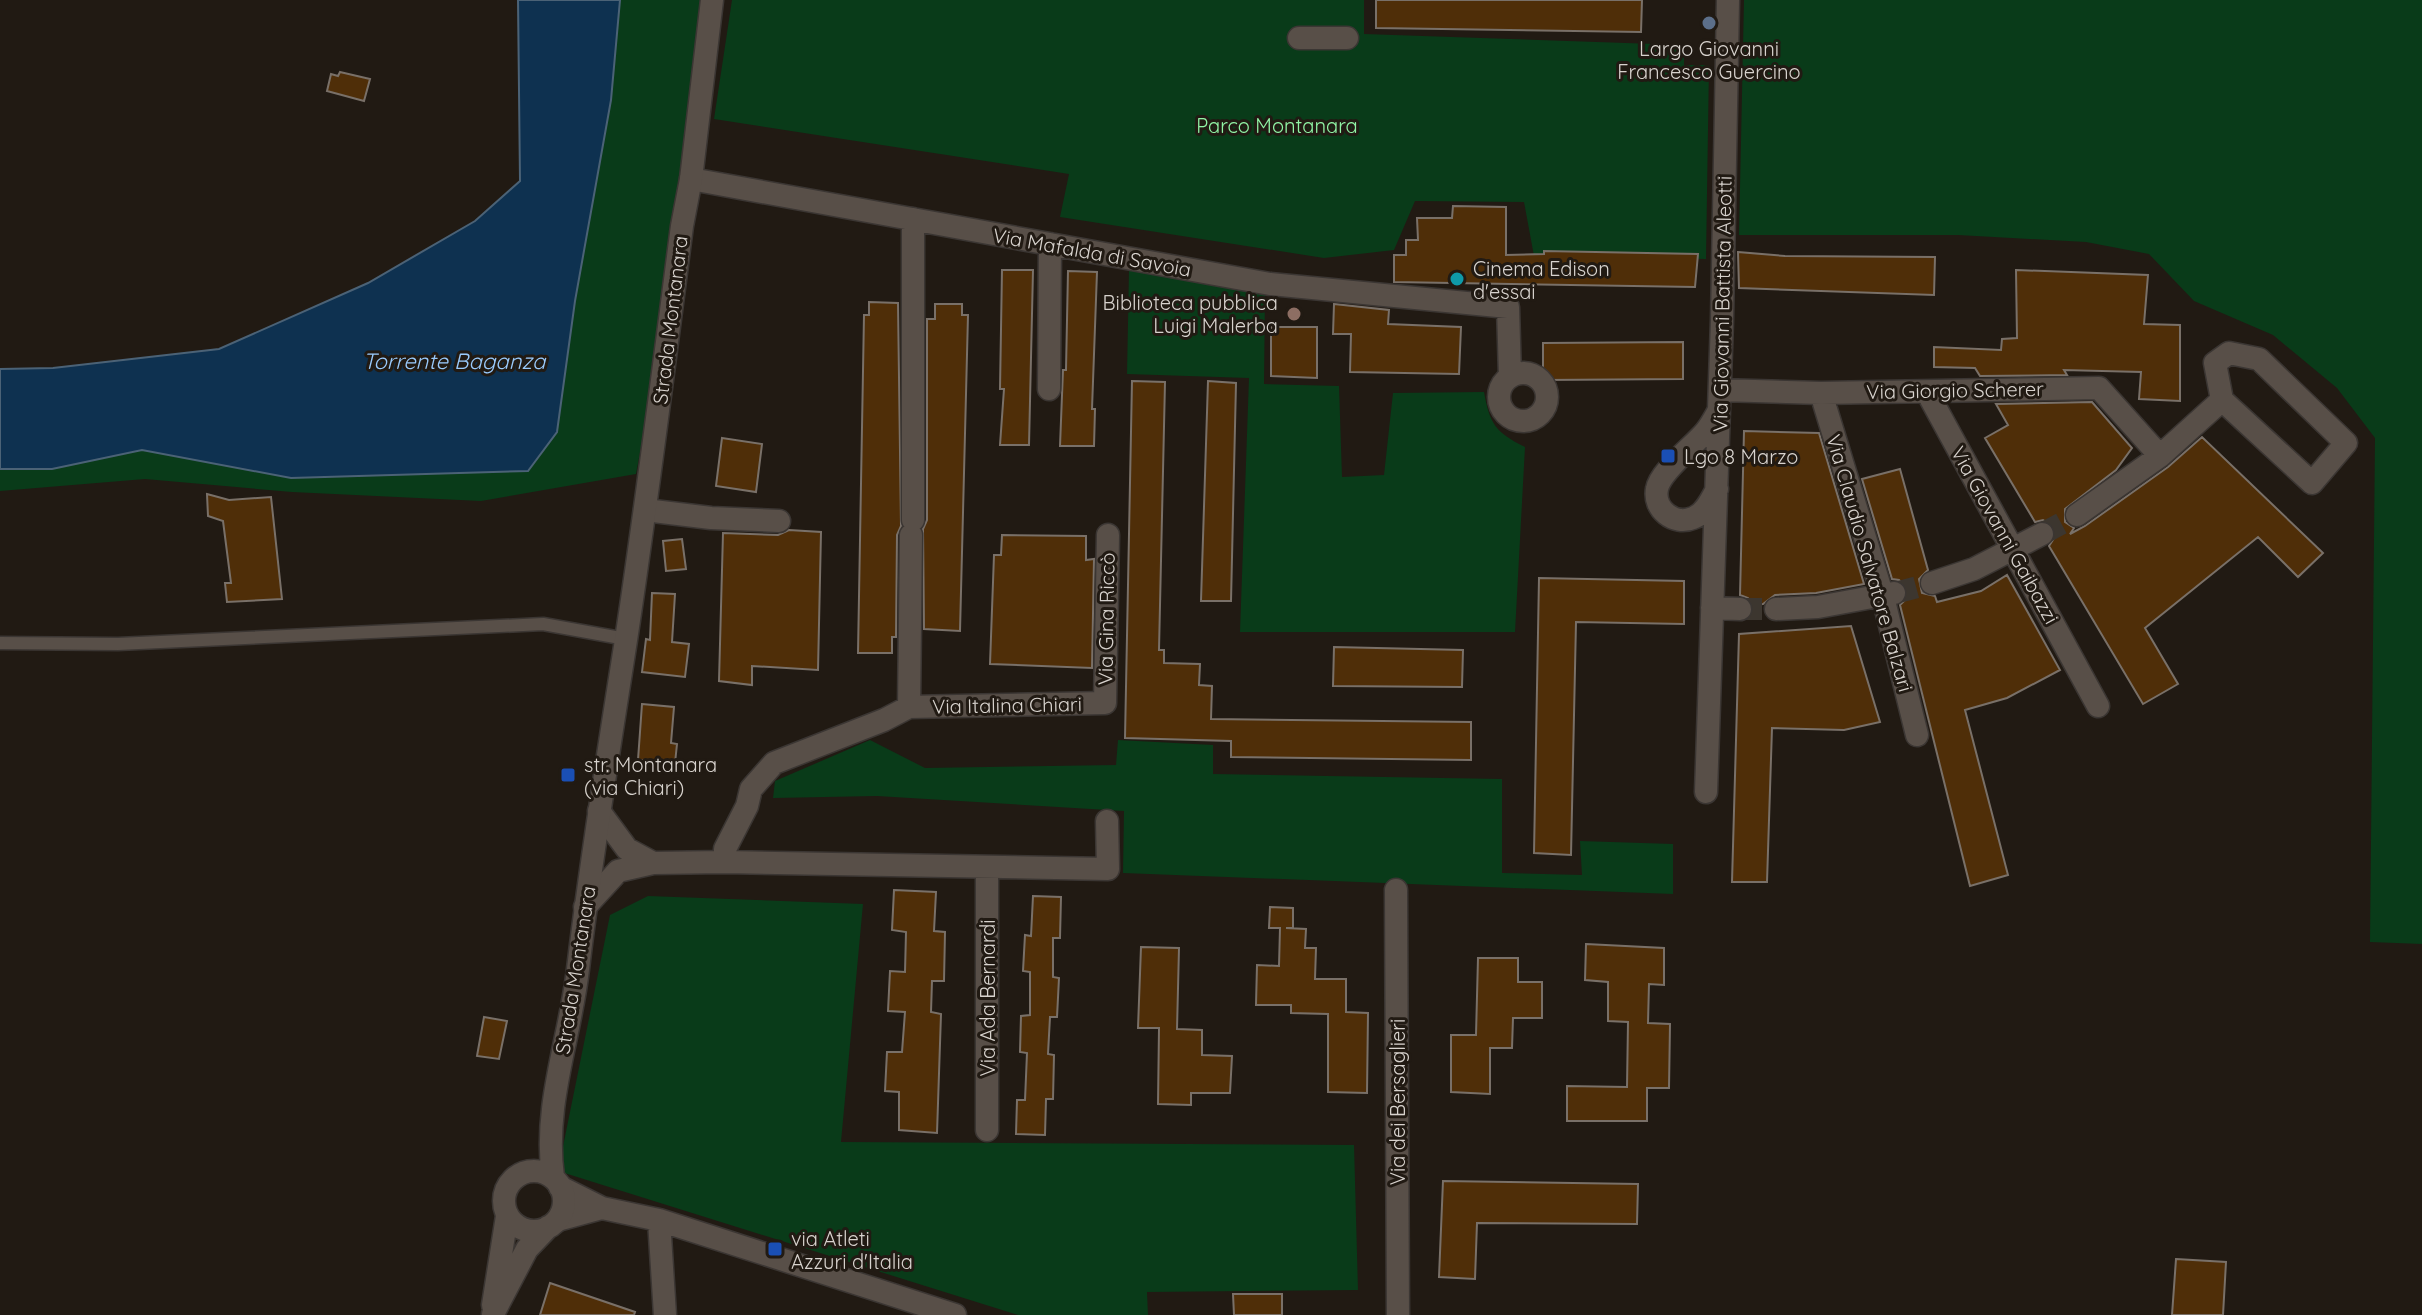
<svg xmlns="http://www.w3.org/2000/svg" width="2422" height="1315" viewBox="0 0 2422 1315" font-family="Quicksand,sans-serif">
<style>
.green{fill:#093b19}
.water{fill:#0e3150;stroke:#4b6276;stroke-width:2}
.building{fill:#4f2e08;stroke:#797068;stroke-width:2}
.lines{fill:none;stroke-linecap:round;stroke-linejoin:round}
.minor-tunnel{stroke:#3c362f;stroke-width:22;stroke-dasharray:22 11;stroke-linecap:butt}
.service-casing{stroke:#3b3633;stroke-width:15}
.minor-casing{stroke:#3b3633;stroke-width:25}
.tertiary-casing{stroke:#3b3633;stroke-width:25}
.service{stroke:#584f48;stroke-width:12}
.minor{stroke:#584f48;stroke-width:22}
.tertiary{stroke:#584f48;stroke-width:22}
.service-dot{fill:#5c6f8a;stroke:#211a13;stroke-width:3}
.culture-dot{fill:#0f9aa8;stroke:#211a13;stroke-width:3}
.education-dot{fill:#8d6e63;stroke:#211a13;stroke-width:3}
.transit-dot{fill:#1a4fb4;stroke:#211a13;stroke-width:3}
.labels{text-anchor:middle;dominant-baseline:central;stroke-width:6;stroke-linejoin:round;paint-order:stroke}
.poi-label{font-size:20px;fill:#d8d3ce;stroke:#211a13;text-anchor:start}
.park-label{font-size:20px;fill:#91f5a6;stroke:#211a13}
.street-label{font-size:20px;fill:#d8d3ce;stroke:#211a13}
.water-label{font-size:22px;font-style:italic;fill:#99cafc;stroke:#211a13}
</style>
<rect width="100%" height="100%" fill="#211a13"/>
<path class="green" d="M 620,0 L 724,0 L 636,474 L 481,501 L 292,492 L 145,479 L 0,491 L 0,469 L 52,469 L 142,450 L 291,478 L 557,432 L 575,301 L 611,100 Z
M 732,0 L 1364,0 L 1364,34 L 1684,45 L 1684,65 L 1709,65 L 1706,259 L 1534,256 L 1524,202 L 1415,201 L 1394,250 L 1324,258 L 1060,217 L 1069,174 L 714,119 Z
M 1744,0 L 2422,0 L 2422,944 L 2370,942 L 2375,438 L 2337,388 L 2273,335 L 2194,301 L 2149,254 L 2086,242 L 1958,235 L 1739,235 Z
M 1129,270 L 1265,292 L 1264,384 L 1339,386 L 1342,477 L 1384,475 L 1393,393 L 1484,392 C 1490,424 1495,432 1525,447 L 1515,632 L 1240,632 L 1249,378 L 1127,374 Z
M 870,740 L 925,768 L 1116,765 L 1118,740 L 1213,745 L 1213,774 L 1502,779 L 1502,873 L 1582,875 L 1580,841 L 1673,844 L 1673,894 L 1123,873 L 1124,811 L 877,796 L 773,798 L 775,781 Z
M 648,896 L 863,904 L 841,1142 L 1354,1145 L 1358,1290 L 1147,1292 L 1148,1315 L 1018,1315 L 558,1171 L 610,915 Z"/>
<path class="water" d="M 518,0 L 620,0 L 611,100 L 575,301 L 557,432 L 528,471 L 291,478 L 142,450 L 52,469 L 0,469 L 0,369 L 53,368 L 219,349 L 368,283 L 475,221 L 520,181 Z"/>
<path class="building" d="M 1376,0 L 1642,0 L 1641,32 L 1376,28 Z
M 340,72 L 370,79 L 364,101 L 327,91 L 331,74 L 338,76 Z
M 1453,206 L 1506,207 L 1506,255 L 1544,254 L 1544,251 L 1698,254 L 1695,287 L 1394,282 L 1394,255 L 1406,255 L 1406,240 L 1418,240 L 1417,218 L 1452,218 Z
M 1738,252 L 1785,256 L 1935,257 L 1934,295 L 1739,288 Z
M 1002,270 L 1033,270 L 1029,445 L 1000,445 L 1004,389 L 1000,389 Z
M 2016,270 L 2148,275 L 2144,324 L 2180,325 L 2180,401 L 2139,399 L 2141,372 L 2064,370 L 2067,375 L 1980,376 L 1975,368 L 1934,367 L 1934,347 L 2001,350 L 2002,339 L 2017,338 Z
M 1068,271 L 1097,272 L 1092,409 L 1095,409 L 1094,446 L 1060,446 L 1063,370 L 1066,370 Z
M 869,302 L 898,303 L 901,526 L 897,535 L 896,637 L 892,637 L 892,653 L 858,653 L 864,315 L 869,315 Z
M 935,304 L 962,304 L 962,315 L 968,315 L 960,631 L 924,629 L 923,529 L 927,520 L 927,319 L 935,319 Z
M 1334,304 L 1389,310 L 1388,324 L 1461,327 L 1459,374 L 1350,372 L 1351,334 L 1333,334 Z
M 1271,327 L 1317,327 L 1317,378 L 1271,376 Z
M 1683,342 L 1683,379 L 1543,380 L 1543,343 Z
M 1132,381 L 1165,382 L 1159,650 L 1164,650 L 1164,663 L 1200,664 L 1199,685 L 1212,686 L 1211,719 L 1471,722 L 1471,760 L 1231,757 L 1231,741 L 1125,738 Z
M 1208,381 L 1236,383 L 1231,601 L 1201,601 Z
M 2092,402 L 2132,448 L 2116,470 L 2065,509 L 2065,522 L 2074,528 L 2070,534 L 2085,526 L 2168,467 L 2202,437 L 2323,553 L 2298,577 L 2258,537 L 2145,628 L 2178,684 L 2143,704 L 2049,546 L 2056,535 L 2054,527 L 2043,520 L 2035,522 L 1985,438 L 2008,425 L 1996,404 Z
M 1744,431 L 1819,433 L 1864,584 L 1816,593 L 1775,595 L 1763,604 L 1753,605 L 1748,598 L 1740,595 Z
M 722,438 L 762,444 L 756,492 L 716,486 Z
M 1900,469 L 1928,570 L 1919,579 L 1922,593 L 1935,596 L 1937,602 L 1981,591 L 2007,575 L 2060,670 L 2007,698 L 1965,710 L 2008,875 L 1970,886 L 1900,605 L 1907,598 L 1908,590 L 1899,580 L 1892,579 L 1862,479 Z
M 207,494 L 229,500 L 271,497 L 282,599 L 227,602 L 225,583 L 231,583 L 223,521 L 208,516 Z
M 789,530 L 821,532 L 818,670 L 752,666 L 752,685 L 719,681 L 723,533 L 778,535 Z
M 1002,535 L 1086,536 L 1086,560 L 1094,559 L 1092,668 L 990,664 L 994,555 L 1001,555 Z
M 682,539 L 686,569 L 666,571 L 663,541 Z
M 1539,578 L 1684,581 L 1684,624 L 1576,622 L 1571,855 L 1534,853 Z
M 652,593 L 675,594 L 672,642 L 689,644 L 685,677 L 642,672 L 646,639 L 650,640 Z
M 1851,626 L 1880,722 L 1844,730 L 1772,728 L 1767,882 L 1732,882 L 1739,634 Z
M 1334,647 L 1463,650 L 1462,687 L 1333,686 Z
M 642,704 L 674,707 L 671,743 L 677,744 L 675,763 L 638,760 Z
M 894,890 L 936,892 L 934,931 L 945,932 L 944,981 L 932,981 L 931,1012 L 941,1014 L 937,1133 L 899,1130 L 899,1092 L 885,1091 L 887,1052 L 902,1052 L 905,1012 L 888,1011 L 890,971 L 905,972 L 906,932 L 892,930 Z
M 1033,896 L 1061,897 L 1060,938 L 1053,938 L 1053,977 L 1059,978 L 1057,1017 L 1050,1017 L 1048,1054 L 1054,1055 L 1053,1099 L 1046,1099 L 1045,1135 L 1016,1134 L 1017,1100 L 1025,1100 L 1027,1053 L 1020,1052 L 1021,1016 L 1030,1015 L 1030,972 L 1023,971 L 1025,935 L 1031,936 Z
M 1270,907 L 1293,908 L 1293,928 L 1286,928 L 1306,929 L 1305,948 L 1316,948 L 1315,979 L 1346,979 L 1346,1012 L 1368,1013 L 1367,1093 L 1328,1092 L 1328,1014 L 1291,1013 L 1291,1005 L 1256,1005 L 1257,965 L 1279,966 L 1280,928 L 1269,928 Z
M 1586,944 L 1664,948 L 1664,985 L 1649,984 L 1648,1023 L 1670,1024 L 1669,1088 L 1647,1088 L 1647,1121 L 1567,1121 L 1567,1086 L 1627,1087 L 1628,1022 L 1608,1021 L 1608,982 L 1585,980 Z
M 1141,947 L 1179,948 L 1177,1029 L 1202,1030 L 1202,1055 L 1232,1056 L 1230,1093 L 1191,1093 L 1191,1105 L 1158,1104 L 1159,1028 L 1138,1028 Z
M 1478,958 L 1518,958 L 1518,982 L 1542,982 L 1542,1018 L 1513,1018 L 1512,1048 L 1490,1048 L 1490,1094 L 1451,1092 L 1451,1035 L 1476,1035 Z
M 484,1017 L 507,1021 L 499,1059 L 477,1056 Z
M 1443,1181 L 1638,1184 L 1637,1224 L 1477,1223 L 1475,1279 L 1439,1277 Z
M 2176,1259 L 2226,1262 L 2223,1315 L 2172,1315 Z
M 550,1283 L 635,1312 L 634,1315 L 540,1315 Z
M 1233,1294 L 1282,1294 L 1282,1315 L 1234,1315 Z"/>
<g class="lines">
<path class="minor-tunnel" d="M 2042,534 L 2077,515
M 1895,593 L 1932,583
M 1740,609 L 1776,609"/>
<defs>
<path id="service" d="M 0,643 L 118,644 L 543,624 L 626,639"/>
<path id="minor" d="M 1299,38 L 1347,38
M 691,179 L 1270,284 L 1508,307 L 1510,377
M 913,219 L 913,520
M 2229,353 L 2259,359 L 2346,443 L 2312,483 L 2222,400 L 2215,363 Z
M1499 397a24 24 0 1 1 48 0a24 24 0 1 1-48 0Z
M 1049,389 L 1050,244
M 1720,390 L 1821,393 L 2099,388 L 2160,456
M 1927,392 L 2098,706
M 1821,393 L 1883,597 L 1917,735
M 1717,489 C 1711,500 1705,514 1693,518 C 1674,526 1653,509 1657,489 C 1660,471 1694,446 1706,431 C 1711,425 1715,417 1719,410
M 645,510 L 711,518 L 779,521
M 2077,515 L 2160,456 L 2222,400
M 1932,583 L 1974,569 L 2042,534
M 1712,608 L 1740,609
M 1776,609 L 1818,607 L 1894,593
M 909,707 L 911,535
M 1706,792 L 1722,320 L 1728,0
M 599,811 L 627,849 L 653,863
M 725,862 L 1108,869 L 1107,821
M 1396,890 L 1398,1315
M 585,907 L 618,871 L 653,863 L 725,862 L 725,849 L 747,806 L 751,789 L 774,763 L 884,720 L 909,707 L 1105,703 L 1108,535
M 987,1130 L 987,867
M 560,1187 L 602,1208 L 659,1220 L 955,1315
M 558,1220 L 602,1208
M 659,1220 L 665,1315"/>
<path id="tertiary" d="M504 1201a30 30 0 1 1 60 0a30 30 0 1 1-60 0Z
M 553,1177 C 543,1105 570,1039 578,969 C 591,858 609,749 626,640 C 647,502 664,364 682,226 L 691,179 L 712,0
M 493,1305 L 507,1216
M 493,1314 L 527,1249 L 548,1227"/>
</defs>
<use href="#service" class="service-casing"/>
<use href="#minor" class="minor-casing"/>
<use href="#tertiary" class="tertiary-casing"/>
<use href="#service" class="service"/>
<use href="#minor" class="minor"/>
<use href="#tertiary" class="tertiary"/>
</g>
<circle class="service-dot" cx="1709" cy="23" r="8"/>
<circle class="culture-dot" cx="1457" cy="279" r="8"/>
<circle class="education-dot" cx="1294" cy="314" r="8"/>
<g class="transit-dot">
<rect x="1660" y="448" width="16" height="16" rx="4"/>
<rect x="560" y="767" width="16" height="16" rx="4"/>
<rect x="767" y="1241" width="16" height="16" rx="4"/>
</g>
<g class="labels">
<g class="poi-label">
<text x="1709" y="48" text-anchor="middle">Largo Giovanni<tspan x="1709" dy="23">Francesco Guercino</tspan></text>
<text x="1473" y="268">Cinema Edison<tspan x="1473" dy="23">d'essai</tspan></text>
<text x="1278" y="302" text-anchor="end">Biblioteca pubblica<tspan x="1278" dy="23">Luigi Malerba</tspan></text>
<text x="1684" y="456">Lgo 8 Marzo</text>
<text x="584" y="764">str. Montanara<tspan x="584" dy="23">(via Chiari)</tspan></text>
<text x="791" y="1238">via Atleti<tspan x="791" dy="23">Azzuri d'Italia</tspan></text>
</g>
<g class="park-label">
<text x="1277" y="125">Parco Montanara</text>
</g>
<g class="street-label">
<text transform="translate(1092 252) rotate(10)">Via Mafalda di Savoia</text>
<text transform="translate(1722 304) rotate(-89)">Via Giovanni Battista Aleotti</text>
<text transform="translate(670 320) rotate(-83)">Strada Montanara</text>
<text transform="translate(1955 390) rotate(-1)">Via Giorgio Scherer</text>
<text transform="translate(2005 535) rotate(61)">Via Giovanni Gaibazzi</text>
<text transform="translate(1870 563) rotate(74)">Via Claudio Salvatore Balzari</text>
<text transform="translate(1106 619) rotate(-89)">Via Gina Riccò</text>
<text transform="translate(1007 705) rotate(-1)">Via Italina Chiari</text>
<text transform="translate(575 970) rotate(-81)">Strada Montanara</text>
<text transform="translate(987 998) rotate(-90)">Via Ada Bernardi</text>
<text transform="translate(1397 1102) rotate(-90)">Via dei Bersaglieri</text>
</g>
<g class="water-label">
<text x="454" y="361">Torrente Baganza</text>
</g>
</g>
</svg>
